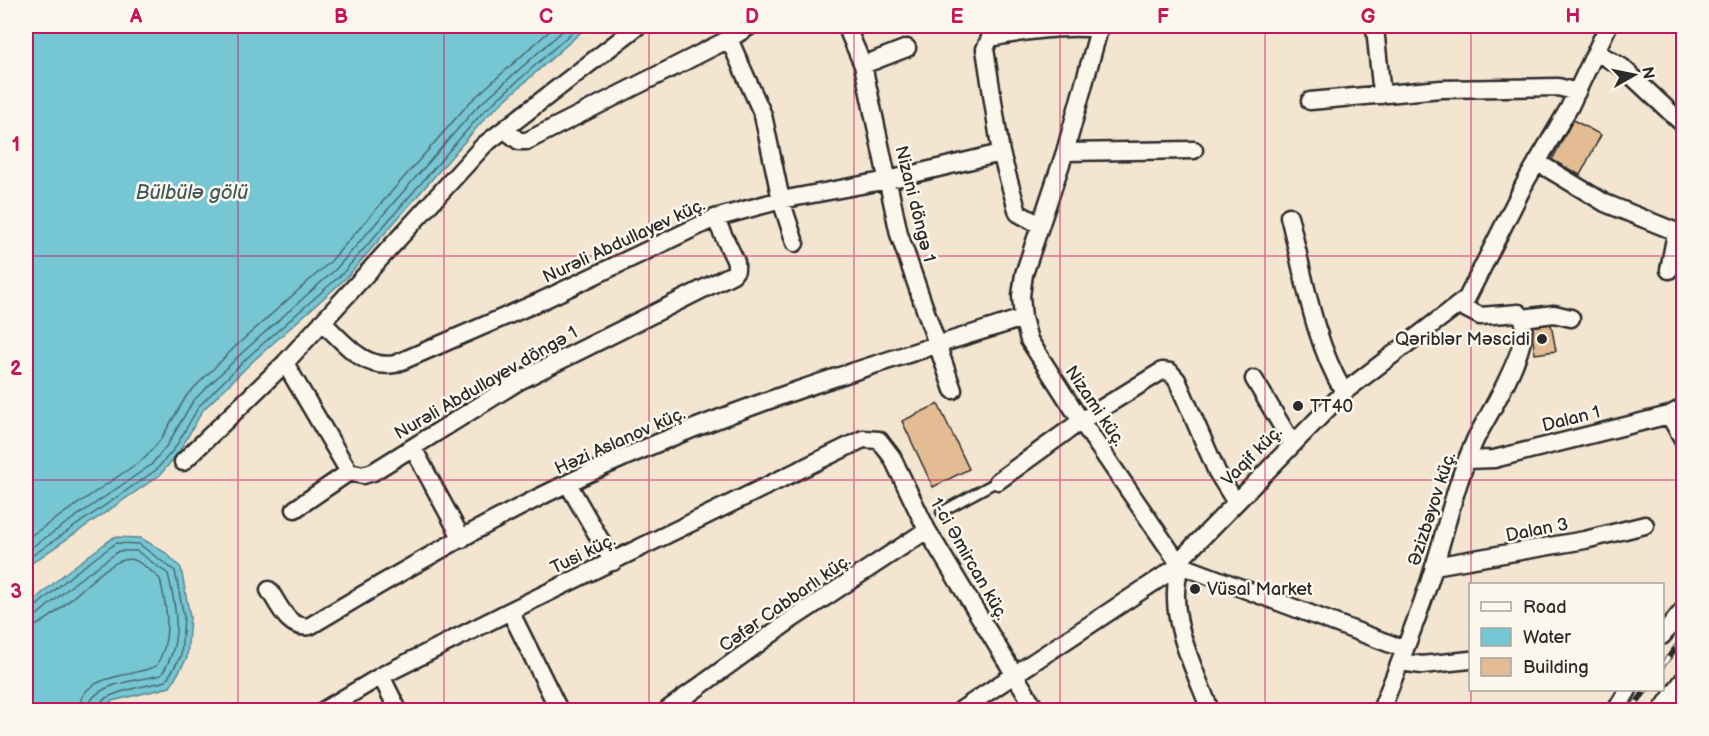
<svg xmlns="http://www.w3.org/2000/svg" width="1709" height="736" viewBox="0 0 1709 736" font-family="'Balsamiq Sans',sans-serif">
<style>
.water{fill:#77c6d3;stroke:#598890;stroke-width:1.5}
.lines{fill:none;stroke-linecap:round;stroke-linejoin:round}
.shore{stroke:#49696e;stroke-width:1.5}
.building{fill:#e3bc93;stroke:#2b2b2b;stroke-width:1.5}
.service-casing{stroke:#2b2b2b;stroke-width:13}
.minor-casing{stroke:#2b2b2b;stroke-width:21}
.service{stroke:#fbf7ec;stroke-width:8}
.minor{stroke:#fbf7ec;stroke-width:16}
.rail-casing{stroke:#2b2b2b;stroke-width:6}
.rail{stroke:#fbf7ec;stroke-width:4;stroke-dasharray:11;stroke-linecap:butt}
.grid{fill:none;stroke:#c2185b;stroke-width:1.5;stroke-opacity:0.55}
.poi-dot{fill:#2b2b2b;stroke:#fbf7ec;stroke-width:2}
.labels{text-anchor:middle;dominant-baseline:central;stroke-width:5;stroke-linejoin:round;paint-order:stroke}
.street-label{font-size:18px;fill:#2b2b2b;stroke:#fbf7ec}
.poi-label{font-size:18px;fill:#2b2b2b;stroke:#fbf7ec;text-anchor:start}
.water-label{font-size:20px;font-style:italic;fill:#425a5d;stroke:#fbf7ec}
.neatline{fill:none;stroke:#c2185b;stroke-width:2}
.grid-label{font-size:20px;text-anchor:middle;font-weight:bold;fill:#c2185b}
</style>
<rect width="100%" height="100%" fill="#f4e5d1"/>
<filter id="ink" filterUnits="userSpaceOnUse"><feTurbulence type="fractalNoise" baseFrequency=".0167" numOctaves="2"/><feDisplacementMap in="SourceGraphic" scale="12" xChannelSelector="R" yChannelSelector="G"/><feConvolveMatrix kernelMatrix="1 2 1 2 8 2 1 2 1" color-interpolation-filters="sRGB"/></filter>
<g filter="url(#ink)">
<path class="water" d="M 26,26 L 588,26 L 486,117 L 346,278 L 253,361 L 203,410 L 179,452 L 160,475 L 26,567 Z
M 114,537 L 141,538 L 166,553 L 181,568 L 190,617 L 187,658 L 170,687 L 112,701 L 98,710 L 26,710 L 26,607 L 68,571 Z"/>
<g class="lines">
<path class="shore" d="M 26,539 L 145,458 L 161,439 L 187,395 L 238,344 L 330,262 L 470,102 L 555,26
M 26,551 L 151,465 L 168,444 L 193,401 L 244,351 L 336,269 L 476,108 L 568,26
M 26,560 L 156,470 L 175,448 L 199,406 L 249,356 L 342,274 L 482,113 L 579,26
M 26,612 L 32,610 L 72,575 L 116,543 L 139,544 L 175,571 L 184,617 L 181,656 L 166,681 C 149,686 98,692 96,710
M 26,619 L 36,616 L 77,581 L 119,551 L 137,551 L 168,574 C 177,610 183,644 161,675 C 140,681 90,682 88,710
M 26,628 C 56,627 106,551 134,560 C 143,563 153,573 160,579 C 167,609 173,639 156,666 C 131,678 80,673 79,710"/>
</g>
<path class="building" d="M 1573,120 L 1601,135 L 1580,175 L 1552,160 Z
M 1551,324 L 1556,351 L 1535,354 L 1531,327 Z
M 938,404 L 969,469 L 933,487 L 902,421 Z"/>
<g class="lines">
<defs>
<path id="service" d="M 941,512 L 998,481"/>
<path id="minor" d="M 846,26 L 863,65 L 899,234 L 953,390
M 1100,26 L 1065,152 L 1024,274 L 1021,296 L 1023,318 L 1029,340 L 1081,421 L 1180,565 L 1404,649
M 1375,28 L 1382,95
M 729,39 L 763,115 L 781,200 L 795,243
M 1596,52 L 1622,67 L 1684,125
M 863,65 L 907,48
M 1310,101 L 1441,89 L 1558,87 L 1577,92
M 505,130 L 519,141 L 527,141 L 729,39 L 750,26
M 1065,152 L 1194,150
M 1537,162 L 1605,203 L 1684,235
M 1289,216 C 1304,275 1313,340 1344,392
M 1040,225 L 1018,213 L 1001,153 L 985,49 L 990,38 C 1026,31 1063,25 1100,29
M 1669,270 L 1676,233
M 1523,318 L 1554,314 L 1571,318
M 322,322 C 344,342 363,370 395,364 L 541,301 L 715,218 L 781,200 L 888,180 L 1001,153
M 285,363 L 349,472 L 363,475 L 373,472 L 519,381 L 733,274 L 736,270 L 736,262 L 715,218
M 1254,379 L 1292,443
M 1669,415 L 1684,441
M 413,448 L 462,539
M 1467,460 L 1494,459 L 1669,415 L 1684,407
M 183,462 L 285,363 L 484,145 L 638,26
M 998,481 L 1081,421 L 1162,371 L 1170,372 L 1177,380 L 1217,472 L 1235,501
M 568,484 L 613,562
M 295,509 L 349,472
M 1434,566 L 1585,540 L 1645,525
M 269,590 C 280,606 288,630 310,626 C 412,565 516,504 625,457 C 754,400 889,360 1023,318
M 510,611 L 559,710
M 1662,636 L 1684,609
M 1400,662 L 1422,665 L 1470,660
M 381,676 L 398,710
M 324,710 L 381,676 L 510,611 L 863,439 L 879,440 L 892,457 L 927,530 L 1036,710
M 667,710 L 792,619 L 927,530
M 961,710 L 1180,565
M 1210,710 C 1192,662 1161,607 1184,556 L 1344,392 L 1467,298 L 1526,181 L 1569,108 L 1608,26
M 1381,710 C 1400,662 1420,614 1435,564 C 1448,521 1457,479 1476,438 C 1487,417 1540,333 1519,313 L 1480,316 L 1461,306
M 1616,710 L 1628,690
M 1662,710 L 1684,679"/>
</defs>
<use href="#service" class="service-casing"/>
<use href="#minor" class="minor-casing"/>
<use href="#service" class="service"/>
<use href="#minor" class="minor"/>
<defs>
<path id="rail" d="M 1662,666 L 1684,637
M 1631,710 L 1646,690"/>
</defs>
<use href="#rail" class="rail-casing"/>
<use href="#rail" class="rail"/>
</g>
</g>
<path class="grid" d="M 238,26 L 238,710M 444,26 L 444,710M 649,26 L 649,710M 854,26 L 854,710M 1060,26 L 1060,710M 1265,26 L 1265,710M 1471,26 L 1471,584M 26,256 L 1684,256M 26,480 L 1684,480M 1471,690 L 1471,710"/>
<g class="poi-dot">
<circle cx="1542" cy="339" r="6"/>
<circle cx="1298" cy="406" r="6"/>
<circle cx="1195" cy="589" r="6"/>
</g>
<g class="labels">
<g class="street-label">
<text transform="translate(915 204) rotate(76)">Nizani döngə 1</text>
<text transform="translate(624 241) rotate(-25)">Nurəli Abdullayev küç.</text>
<text transform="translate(486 383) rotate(-30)">Nurəli Abdullayev döngə 1</text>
<text transform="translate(1095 406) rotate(56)">Nizami küç.</text>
<text transform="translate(1571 419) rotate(-14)">Dalan 1</text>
<text transform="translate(620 441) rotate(-24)">Həzi Aslanov küç.</text>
<text transform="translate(1252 456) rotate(-45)">Vaqif küç.</text>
<text transform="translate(1432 509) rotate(-72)">Əzizbəyov küç.</text>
<text transform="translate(1537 530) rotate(-11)">Dalan 3</text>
<text transform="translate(583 554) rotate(-26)">Tusi küç.</text>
<text transform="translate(969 559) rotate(60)">1-ci Əmircan küç.</text>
<text transform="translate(785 603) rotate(-35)">Cəfər Cabbarlı küç.</text>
</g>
<g class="poi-label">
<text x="1530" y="339" text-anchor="end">Qəriblər Məscidi</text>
<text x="1310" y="406">TT40</text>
<text x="1207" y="589">Vüsal Market</text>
</g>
<g class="water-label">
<text x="192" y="193">Bülbülə gölü</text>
</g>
</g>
<rect width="1709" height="736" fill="none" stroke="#fbf7ec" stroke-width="66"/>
<rect x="1469" y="583" width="195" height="108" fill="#fbf7ec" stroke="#a8a59f" stroke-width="1.5"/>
<rect x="1481" y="602" width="30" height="9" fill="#fbf7ec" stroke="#a8a59f" stroke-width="1.5"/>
<text x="1523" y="613" font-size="18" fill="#2b2b2b">Road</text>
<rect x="1481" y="628" width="30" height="18" fill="#77c6d3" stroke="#a8a59f" stroke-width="1.5"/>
<text x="1523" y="643" font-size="18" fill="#2b2b2b">Water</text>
<rect x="1481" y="658" width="30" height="18" fill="#e3bc93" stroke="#a8a59f" stroke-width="1.5"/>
<text x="1523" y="673" font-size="18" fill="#2b2b2b">Building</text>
<g transform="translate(1634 75) rotate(81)" stroke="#fbf7ec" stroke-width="4.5" paint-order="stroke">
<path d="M0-4.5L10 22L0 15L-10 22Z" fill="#2b2b2b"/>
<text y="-9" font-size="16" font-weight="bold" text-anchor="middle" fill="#2b2b2b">N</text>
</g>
<rect x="33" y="33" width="1643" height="670" class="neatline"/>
<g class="grid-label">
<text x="136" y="23">A</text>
<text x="341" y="23">B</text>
<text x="546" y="23">C</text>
<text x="752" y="23">D</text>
<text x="957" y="23">E</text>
<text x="1163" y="23">F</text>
<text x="1368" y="23">G</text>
<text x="1573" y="23">H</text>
<text x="16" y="151">1</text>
<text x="16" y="375">2</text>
<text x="16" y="598">3</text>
</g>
</svg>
